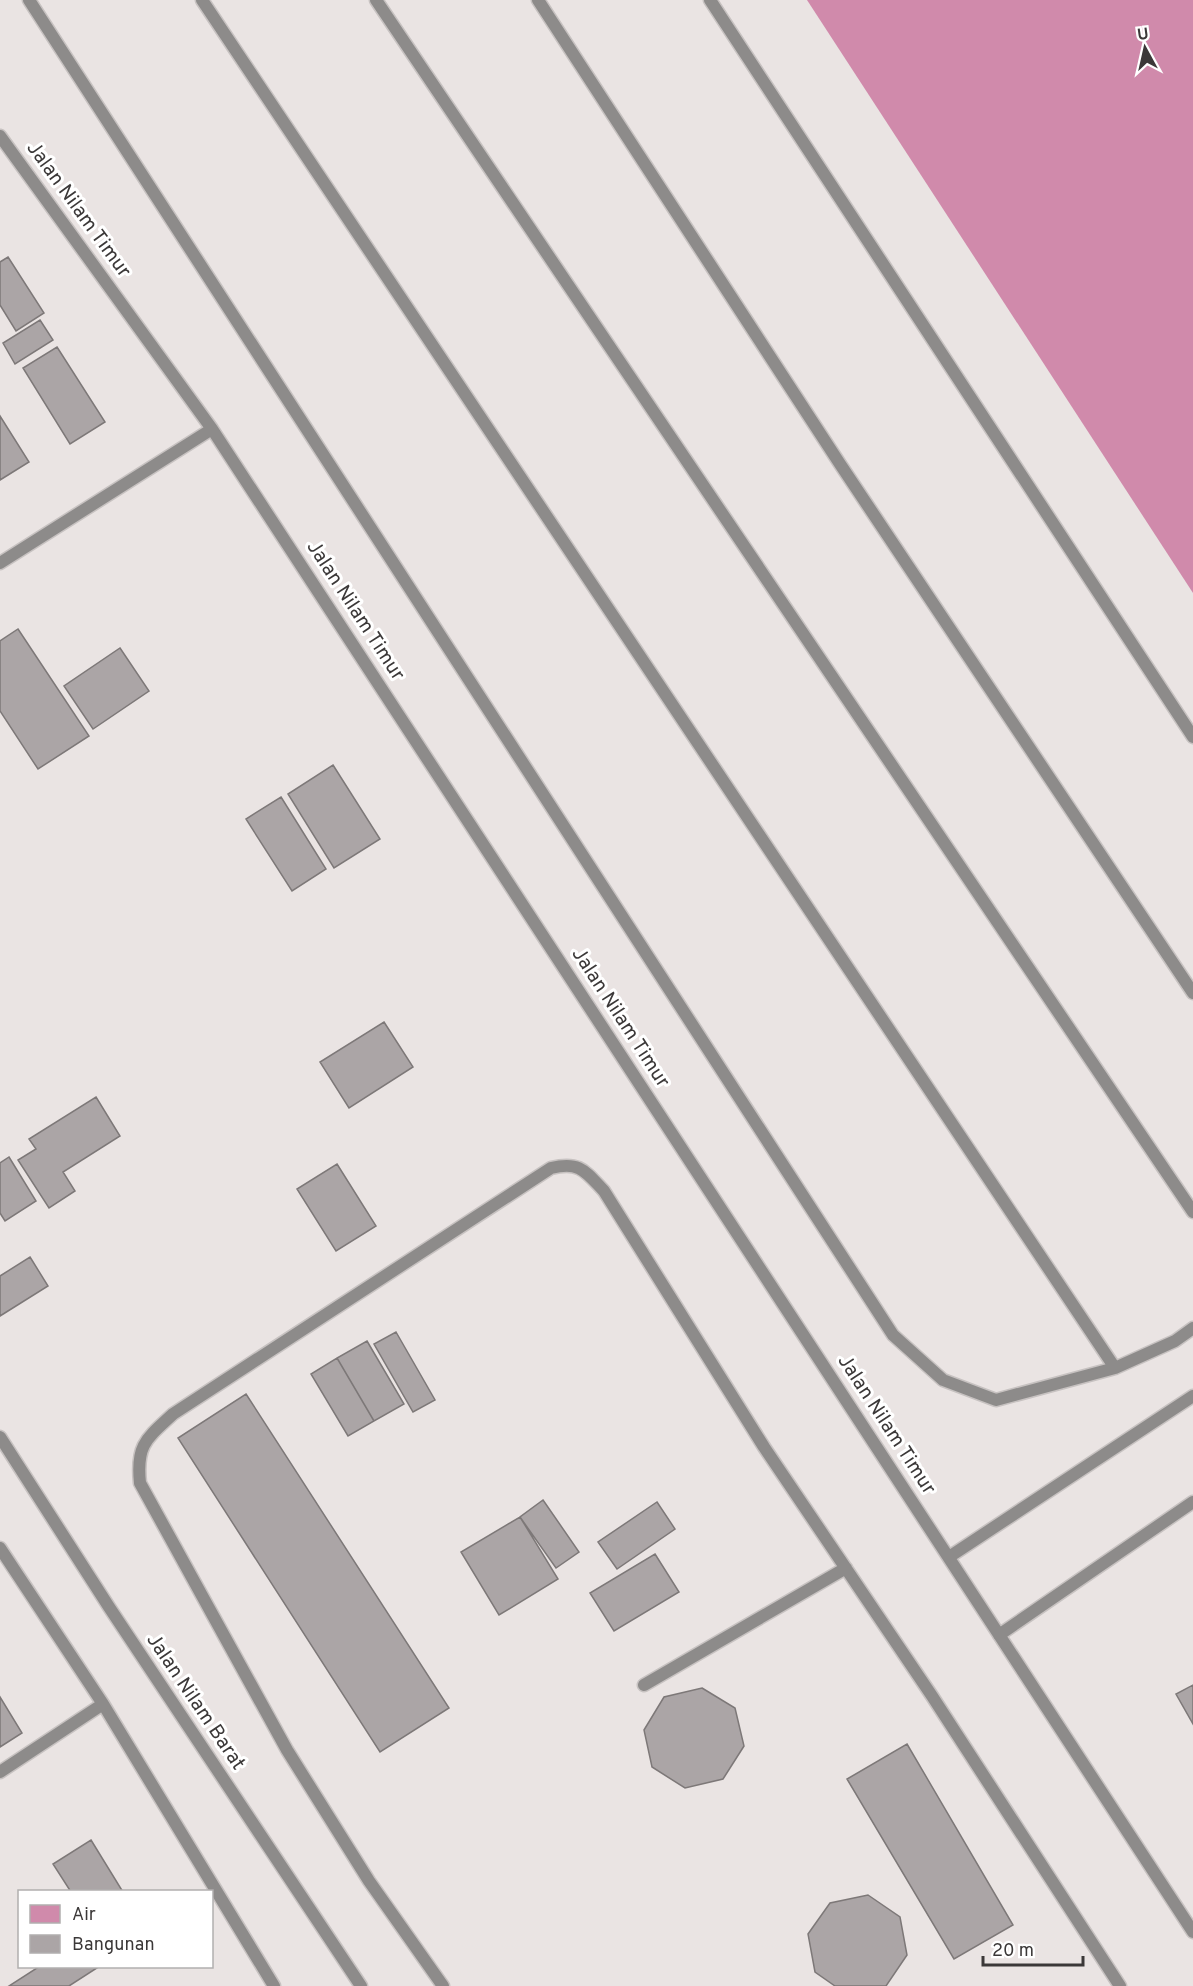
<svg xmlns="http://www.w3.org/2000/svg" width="1193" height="1986" viewBox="0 0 1193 1986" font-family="Overpass,sans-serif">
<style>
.water{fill:#d08aab}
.building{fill:#aba5a6;stroke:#7d7878;stroke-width:1.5}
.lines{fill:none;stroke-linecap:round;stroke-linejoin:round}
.service-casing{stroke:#c7c2c1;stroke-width:15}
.service{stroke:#8d8b8a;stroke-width:12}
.labels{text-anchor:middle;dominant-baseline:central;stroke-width:6;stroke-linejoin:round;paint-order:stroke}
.street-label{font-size:20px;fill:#3b3838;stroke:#fff}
</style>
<rect width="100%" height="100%" fill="#eae4e3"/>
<path class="water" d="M 807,0 L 1193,0 L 1193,593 Z"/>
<path class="building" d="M 8,257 L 44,313 L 16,331 L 0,305 L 0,262 Z
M 40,320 L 53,340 L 15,364 L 3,343 Z
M 57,347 L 105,422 L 70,444 L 23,368 Z
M 0,416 L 29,462 L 0,480 Z
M 18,629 L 89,736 L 38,769 L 0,711 L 0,641 Z
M 120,648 L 149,691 L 93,729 L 64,686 Z
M 333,765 L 380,839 L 334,868 L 288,794 Z
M 281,797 L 326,869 L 292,891 L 246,819 Z
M 384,1022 L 413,1067 L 349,1108 L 320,1062 Z
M 96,1097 L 120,1136 L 63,1172 L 75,1191 L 49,1208 L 18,1160 L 36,1149 L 29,1139 Z
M 9,1157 L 36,1201 L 5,1221 L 0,1213 L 0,1163 Z
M 337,1164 L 376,1226 L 336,1251 L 297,1189 Z
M 30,1257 L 48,1286 L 0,1316 L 0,1276 Z
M 396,1332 L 435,1400 L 413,1412 L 374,1344 Z
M 367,1341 L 404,1404 L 374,1421 L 337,1358 Z
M 337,1358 L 374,1421 L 348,1436 L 311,1374 Z
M 246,1394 L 449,1708 L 380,1752 L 178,1438 Z
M 543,1500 L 579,1552 L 556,1568 L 520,1517 Z
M 657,1502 L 675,1529 L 617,1569 L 598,1542 Z
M 520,1517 L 558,1579 L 499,1615 L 461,1552 Z
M 655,1554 L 679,1592 L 614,1631 L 590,1593 Z
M 1193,1685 L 1193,1724 L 1176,1694 Z
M 702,1688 L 735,1708 L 744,1746 L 723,1779 L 685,1788 L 652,1767 L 644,1730 L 664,1697 Z
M 0,1697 L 22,1733 L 0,1747 Z
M 907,1744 L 1013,1925 L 954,1959 L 847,1779 Z
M 91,1840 L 123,1892 L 71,1892 L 53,1864 Z
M 868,1895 L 900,1917 L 907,1955 L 886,1986 L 835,1986 L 815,1972 L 808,1934 L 830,1903 Z
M 40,1966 L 100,1966 L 69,1986 L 9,1986 Z"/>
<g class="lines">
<defs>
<path id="service" d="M 29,0 L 893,1335 L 943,1380 L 996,1400 L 1115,1368 L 1175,1341 L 1193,1328
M 202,0 L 1115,1368
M 376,0 L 1193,1212
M 538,0 L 840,464 L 1193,993
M 710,0 L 1193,737
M 0,136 L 212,429 L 1193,1932
M 0,563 L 212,429
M 0,1437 L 109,1607 L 361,1986
M 0,1548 L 103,1704 L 274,1986
M 949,1557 L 1193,1396
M 999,1635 L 1193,1502
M 644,1685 L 846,1568
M 0,1772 L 103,1704
M 443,1986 L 369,1881 L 287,1750 L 140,1483 C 136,1445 146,1439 173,1414 L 551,1168 C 580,1161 585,1171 604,1191 L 764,1447 L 932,1696 L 1120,1986"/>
</defs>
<use href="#service" class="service-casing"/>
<use href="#service" class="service"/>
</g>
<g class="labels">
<g class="street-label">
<text transform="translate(78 210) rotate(54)">Jalan Nilam Timur</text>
<text transform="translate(355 611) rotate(57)">Jalan Nilam Timur</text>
<text transform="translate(620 1018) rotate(57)">Jalan Nilam Timur</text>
<text transform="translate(886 1425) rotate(57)">Jalan Nilam Timur</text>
<text transform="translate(195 1702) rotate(56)">Jalan Nilam Barat</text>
</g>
</g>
<rect x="18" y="1890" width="195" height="78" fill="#ffffff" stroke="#b1afaf" stroke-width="1.5"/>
<rect x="30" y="1905" width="30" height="18" fill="#d08aab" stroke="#b1afaf" stroke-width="1.5"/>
<text x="72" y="1920" font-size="18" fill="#3b3838">Air</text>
<rect x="30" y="1935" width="30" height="18" fill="#aba5a6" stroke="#b1afaf" stroke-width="1.5"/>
<text x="72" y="1950" font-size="18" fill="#3b3838">Bangunan</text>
<g transform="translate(1145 48) rotate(352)" stroke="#ffffff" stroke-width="4.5" paint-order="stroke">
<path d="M0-4.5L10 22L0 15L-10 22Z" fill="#3b3838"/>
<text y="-9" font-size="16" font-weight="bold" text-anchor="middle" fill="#3b3838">U</text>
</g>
<path d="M983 1956v9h100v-9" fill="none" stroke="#3b3838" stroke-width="3"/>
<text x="992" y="1956" font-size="18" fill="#3b3838" stroke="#ffffff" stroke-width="4.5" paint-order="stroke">20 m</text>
</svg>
